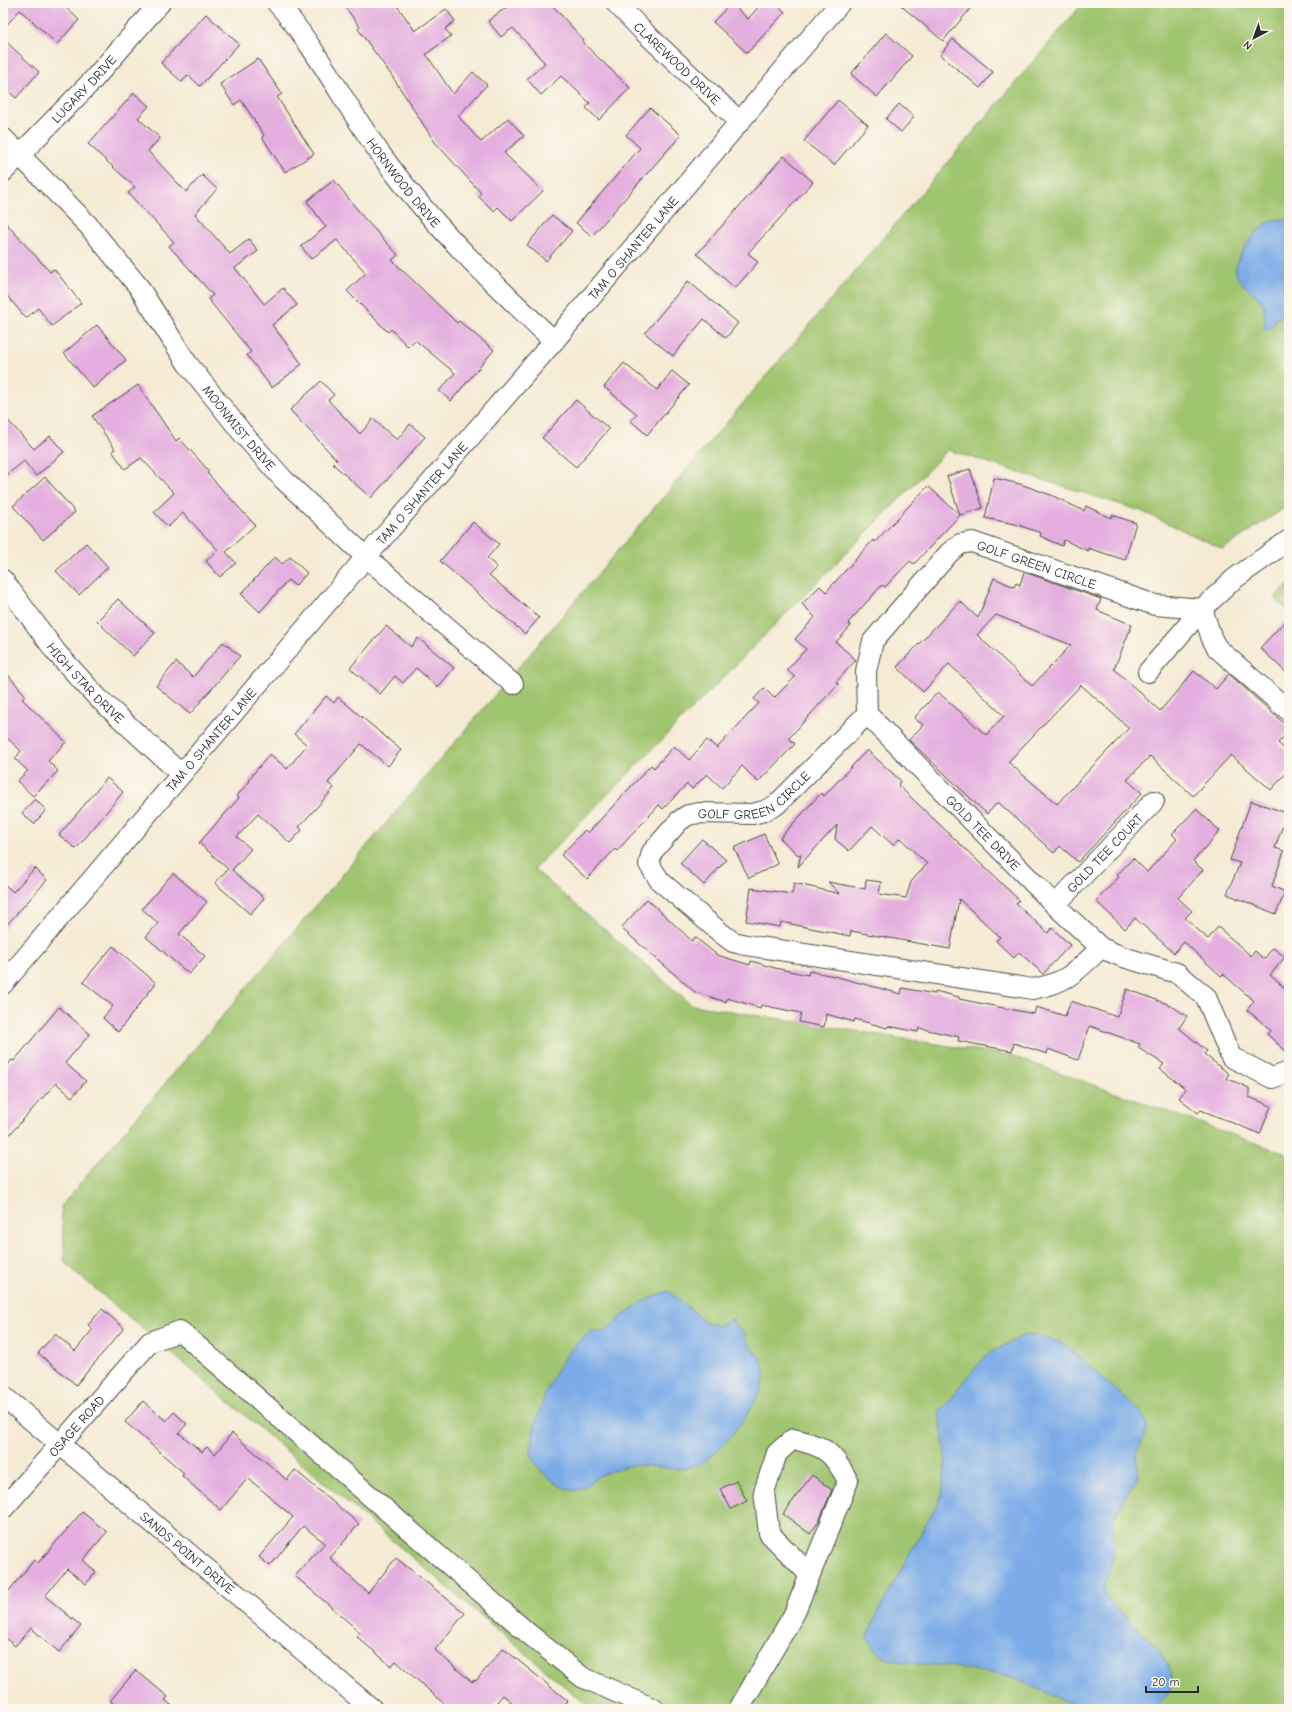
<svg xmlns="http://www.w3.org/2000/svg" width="1292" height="1712" viewBox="0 0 1292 1712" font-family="'Comic Neue',sans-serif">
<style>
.green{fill:#a0c56f;stroke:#66784d}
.water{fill:#7cace7;stroke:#546c89}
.building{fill:#e4afdf;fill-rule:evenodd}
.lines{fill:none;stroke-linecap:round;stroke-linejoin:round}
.minor-casing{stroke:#494844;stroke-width:22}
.minor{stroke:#fff;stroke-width:20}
.labels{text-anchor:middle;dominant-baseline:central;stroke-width:3;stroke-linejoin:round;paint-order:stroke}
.street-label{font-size:13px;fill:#2b2b2b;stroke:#fbf7ec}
</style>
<rect width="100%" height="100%" fill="#fbf7ec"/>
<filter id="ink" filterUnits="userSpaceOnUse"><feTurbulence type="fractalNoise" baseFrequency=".025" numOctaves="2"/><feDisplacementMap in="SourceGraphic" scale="8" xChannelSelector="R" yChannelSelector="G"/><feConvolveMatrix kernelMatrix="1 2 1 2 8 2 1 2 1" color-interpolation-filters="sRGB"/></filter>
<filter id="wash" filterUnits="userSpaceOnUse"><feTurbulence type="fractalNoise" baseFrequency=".012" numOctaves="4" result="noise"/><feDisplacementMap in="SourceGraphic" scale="16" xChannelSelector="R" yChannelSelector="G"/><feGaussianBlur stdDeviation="0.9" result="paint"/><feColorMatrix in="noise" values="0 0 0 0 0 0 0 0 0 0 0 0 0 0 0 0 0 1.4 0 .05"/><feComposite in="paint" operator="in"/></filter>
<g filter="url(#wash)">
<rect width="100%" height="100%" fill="#f5ebd5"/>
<path class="green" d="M 1083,3 L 1289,3 L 1289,505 L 1223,549 L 1141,511 L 948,450 L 534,869 L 692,1005 L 1012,1056 L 1289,1155 L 1289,1709 L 591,1709 L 65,1263 L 61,1206 Z
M 1289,585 L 1289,611 L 1274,598 Z"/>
<path class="water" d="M 1289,219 L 1289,315 L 1275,319 L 1273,327 L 1264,331 C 1264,324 1266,316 1264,309 C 1262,293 1240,289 1236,273 C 1233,258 1259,224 1274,220 C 1278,219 1284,219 1289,219 Z
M 669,1291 L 704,1321 L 719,1326 L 733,1318 L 734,1325 C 745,1331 743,1333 748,1343 C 755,1356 765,1357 765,1374 C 765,1397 718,1458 696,1466 C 677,1474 645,1461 624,1467 C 616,1469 608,1472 601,1475 C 593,1479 586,1487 578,1490 C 563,1493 536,1470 532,1456 C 529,1445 533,1433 536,1423 C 545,1388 562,1350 593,1330 L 604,1333 C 619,1316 646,1297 669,1291 Z
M 1025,1335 L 1041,1337 L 1064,1344 L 1141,1412 L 1147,1423 L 1145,1435 L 1136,1454 L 1139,1477 C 1128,1492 1117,1507 1113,1525 C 1112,1532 1114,1540 1114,1546 C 1114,1553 1112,1561 1110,1567 C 1108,1577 1100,1586 1106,1596 C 1120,1620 1183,1656 1170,1690 C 1168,1696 1160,1704 1155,1709 L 1083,1709 L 1014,1678 L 956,1667 L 887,1660 L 873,1648 L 868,1638 L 873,1621 L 942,1495 L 946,1457 L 939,1413 L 971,1373 L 988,1354 Z"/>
<g id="blocks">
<path class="building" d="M 3,3 L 61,3 L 79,20 L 57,44 L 20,10 L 3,29 Z
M 342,3 L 395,3 L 415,31 L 446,9 L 455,21 L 445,29 L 451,36 L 426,54 L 453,94 L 473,72 L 487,85 L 458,116 L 481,142 L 508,118 L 524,136 L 504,153 L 543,191 L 512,221 L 498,207 L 494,211 L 478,196 L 481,193 L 434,141 L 392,76 L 358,29 L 360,27 Z
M 512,3 L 550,3 L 584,40 L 582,42 L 630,88 L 599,120 L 586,108 L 590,103 L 561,76 L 541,95 L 527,79 L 545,63 L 513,28 L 501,37 L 488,21 Z
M 731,3 L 748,19 L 762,3 L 775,3 L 785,12 L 747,53 L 713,22 Z
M 898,3 L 975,3 L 943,41 Z
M 206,14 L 239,44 L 200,86 L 188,75 L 182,82 L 161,63 Z
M 886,33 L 912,56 L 877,97 L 851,74 Z
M 3,39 L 39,72 L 16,98 L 3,86 Z
M 953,39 L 993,72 L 980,88 L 940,55 Z
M 258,59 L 282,94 L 277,97 L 314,154 L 285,172 L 262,137 L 264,135 L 241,100 L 234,105 L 220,84 Z
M 134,93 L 149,106 L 138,118 L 160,138 L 148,151 L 186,192 L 202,175 L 217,189 L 195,214 L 230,254 L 249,239 L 258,251 L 235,268 L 264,304 L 283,288 L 297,305 L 272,325 L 302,364 L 272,388 L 247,355 L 251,352 L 208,299 L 213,295 L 169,246 L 174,242 L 128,193 L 135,187 L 88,144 Z
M 838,100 L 868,125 L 834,165 L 804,141 Z
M 899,104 L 914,117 L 901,132 L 886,119 Z
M 650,108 L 681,135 L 592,236 L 576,223 L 640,148 L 626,135 Z
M 784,156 L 813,182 L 748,253 L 758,262 L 735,288 L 697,254 Z
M 334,180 L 364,218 L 398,255 L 392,260 L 457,323 L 459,321 L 494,350 L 451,401 L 439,391 L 455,373 L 415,340 L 408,347 L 391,329 L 388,332 L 347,291 L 366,273 L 337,240 L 311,259 L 301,246 L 326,227 L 307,201 Z
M 552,215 L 572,231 L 546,261 L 527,245 Z
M 3,220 L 50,272 L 54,269 L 81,303 L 52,326 L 38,308 L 26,318 L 3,291 Z
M 688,281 L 738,323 L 726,338 L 704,319 L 673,356 L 645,333 Z
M 97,325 L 126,360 L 93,388 L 64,353 Z
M 624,363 L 657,390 L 672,371 L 689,385 L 647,435 L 631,421 L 637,414 L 604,387 Z
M 321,381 L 334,395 L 328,400 L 360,434 L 373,419 L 397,440 L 410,424 L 425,437 L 371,498 L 333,464 L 337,460 L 290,410 Z
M 138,385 L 176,441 L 179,438 L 209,471 L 207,473 L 255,525 L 226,552 L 236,563 L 220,577 L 206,561 L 218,550 L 183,513 L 168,527 L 154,512 L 174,493 L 141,458 L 125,469 L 112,451 L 115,449 L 92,416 Z
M 576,400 L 609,429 L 576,467 L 542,438 Z
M 3,415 L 34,449 L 50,436 L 64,452 L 36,476 L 24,461 L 3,478 Z
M 970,469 L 983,508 L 960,515 L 947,476 Z
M 45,477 L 75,512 L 43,540 L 13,506 Z
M 994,478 L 1020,484 L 1051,495 L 1084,511 L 1086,506 L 1111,518 L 1112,515 L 1136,523 L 1125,560 L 1088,548 L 1088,551 L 1064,540 L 1062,546 L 1040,536 L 1041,533 L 1015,524 L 985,518 Z
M 928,486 L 960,515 L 914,564 L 910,561 L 885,587 L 882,585 L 848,623 L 851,626 L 836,642 L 856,660 L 836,682 L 838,684 L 789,738 L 795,744 L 758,782 L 742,766 L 722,788 L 707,774 L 692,789 L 687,784 L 663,809 L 659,805 L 617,851 L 615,849 L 587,879 L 561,855 L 585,830 L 588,833 L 651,765 L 654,768 L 674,746 L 689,760 L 707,740 L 717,748 L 759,703 L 754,699 L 764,688 L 774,698 L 795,677 L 787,670 L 806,649 L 795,639 L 815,617 L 802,604 L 820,586 L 826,592 L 873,540 L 875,542 Z
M 473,522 L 499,544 L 487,558 L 497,567 L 489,575 L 539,618 L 525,634 L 440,561 Z
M 86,543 L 108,567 L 79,595 L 56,571 Z
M 275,557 L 282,564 L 290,557 L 307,573 L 295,586 L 288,580 L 260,612 L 241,594 Z
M 1024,572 L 1101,599 L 1097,610 L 1132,625 L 1114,669 L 1160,711 L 1194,671 L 1216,689 L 1229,674 L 1289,728 L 1289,731 L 1278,743 L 1289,753 L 1289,770 L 1271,790 L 1231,755 L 1193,796 L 1150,756 L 1127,780 L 1142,793 L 1078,862 L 1060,846 L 1054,853 L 998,802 L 987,814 L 909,740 L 923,725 L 914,718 L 938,692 L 986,735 L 1004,716 L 949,664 L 923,692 L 897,667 L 960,601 L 978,618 L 994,578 L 1014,587 L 1016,583 L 1020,585 ZM 996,615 L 1071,645 L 1032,686 L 977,635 ZM 1081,685 L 1129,728 L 1057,804 L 1008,762 Z
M 118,599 L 155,633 L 133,656 L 97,621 Z
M 1289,617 L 1289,675 L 1260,648 Z
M 386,626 L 411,647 L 418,638 L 454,668 L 438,687 L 416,668 L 403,683 L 395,676 L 380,694 L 350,668 Z
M 223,642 L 240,656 L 190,714 L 156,686 L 176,662 L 193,677 Z
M 3,669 L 26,696 L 22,699 L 66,742 L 48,761 L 58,771 L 33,796 L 17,781 L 28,771 L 15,759 L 21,751 L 3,734 Z
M 326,696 L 334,703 L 338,697 L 401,750 L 388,766 L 361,744 L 328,783 L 334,788 L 299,827 L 302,830 L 290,843 L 258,814 L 237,837 L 251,849 L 232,870 L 264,898 L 250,914 L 215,883 L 228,869 L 199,843 L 239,798 L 237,796 L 250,781 L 248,780 L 270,754 L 287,769 L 307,745 L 294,734 Z
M 867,750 L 901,781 L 898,785 L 1019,900 L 1016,904 L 1048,933 L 1052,928 L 1070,945 L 1043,974 L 1019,952 L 1014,958 L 996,941 L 1000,937 L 959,899 L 950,949 L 851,931 L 850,936 L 781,922 L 780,927 L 746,921 L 751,888 L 792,894 L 794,883 L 840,894 L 828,882 L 865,889 L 866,880 L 881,882 L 879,894 L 906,898 L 911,882 L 927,864 L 900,838 L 893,845 L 872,826 L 849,851 L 835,839 L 837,825 L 798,867 L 801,854 L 798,855 L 780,838 L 821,793 L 824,796 Z
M 107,778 L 123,792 L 76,849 L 59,835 Z
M 35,799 L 46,810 L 34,824 L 22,813 Z
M 1251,801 L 1287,813 L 1275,848 L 1284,851 L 1272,886 L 1285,892 L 1276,914 L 1227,894 L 1240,863 L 1230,860 Z
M 1196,809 L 1220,831 L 1193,861 L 1203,870 L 1178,898 L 1192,911 L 1185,918 L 1208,939 L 1218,927 L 1251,956 L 1255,951 L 1264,959 L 1273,948 L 1285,957 L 1270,975 L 1289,992 L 1289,1054 L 1267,1034 L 1271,1030 L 1247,1010 L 1254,1001 L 1223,974 L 1221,976 L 1184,942 L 1174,953 L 1135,918 L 1125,929 L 1096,901 L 1119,877 L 1117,875 L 1133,858 L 1147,872 L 1177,839 L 1172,834 Z
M 764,834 L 778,864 L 749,878 L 734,848 Z
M 702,839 L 726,860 L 704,885 L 680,863 Z
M 35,868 L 47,880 L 3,929 L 3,883 L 13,892 Z
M 173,873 L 207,902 L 179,934 L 205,956 L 189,974 L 146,937 L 158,923 L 142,909 Z
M 647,899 L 692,941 L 695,937 L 717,955 L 750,965 L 751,961 L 775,968 L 808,975 L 809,971 L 834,976 L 901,994 L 902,988 L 935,994 L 935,991 L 959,997 L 959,999 L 1034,1014 L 1036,1007 L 1065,1016 L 1071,1001 L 1117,1017 L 1127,989 L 1170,1005 L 1187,1016 L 1179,1028 L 1207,1051 L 1204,1054 L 1229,1074 L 1226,1078 L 1249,1088 L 1249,1097 L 1271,1106 L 1260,1134 L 1201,1110 L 1198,1113 L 1179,1098 L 1186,1089 L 1160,1069 L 1164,1064 L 1138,1048 L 1140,1044 L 1090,1026 L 1078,1060 L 1048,1049 L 1047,1054 L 1014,1043 L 1012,1051 L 958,1041 L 959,1037 L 919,1028 L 918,1032 L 888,1026 L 887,1028 L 855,1019 L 854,1022 L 826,1014 L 824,1027 L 799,1022 L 801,1013 L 761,1005 L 760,1008 L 727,998 L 726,1002 L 695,992 L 621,928 Z
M 113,946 L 156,983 L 118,1032 L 103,1018 L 113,1006 L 83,982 Z
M 59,1007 L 90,1034 L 65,1063 L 86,1081 L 72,1097 L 56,1083 L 3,1142 L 3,1070 L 12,1060 L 14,1061 Z
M 102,1309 L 124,1328 L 76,1385 L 38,1353 L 55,1334 L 75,1351 L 93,1329 L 88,1325 Z
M 143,1401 L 166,1421 L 174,1412 L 187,1424 L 179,1433 L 202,1452 L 207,1447 L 215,1454 L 232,1433 L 287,1480 L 295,1470 L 359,1524 L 330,1558 L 368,1593 L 396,1558 L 465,1613 L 435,1650 L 472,1682 L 474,1680 L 476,1681 L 503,1648 L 568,1701 L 561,1709 L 520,1709 L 503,1695 L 491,1709 L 450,1709 L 396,1661 L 391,1666 L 382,1658 L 356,1636 L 360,1632 L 295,1576 L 325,1543 L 303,1526 L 270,1566 L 259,1557 L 293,1517 L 248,1478 L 221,1510 L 182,1476 L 184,1473 L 125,1422 Z
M 812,1475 L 832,1490 L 819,1521 L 810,1534 L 783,1514 Z
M 736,1481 L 747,1501 L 731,1509 L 720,1489 Z
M 82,1512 L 107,1532 L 83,1560 L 96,1572 L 86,1584 L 67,1569 L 45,1596 L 81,1626 L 59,1652 L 31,1628 L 15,1646 L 3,1636 L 3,1598 L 34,1560 L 38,1563 Z
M 136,1670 L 168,1697 L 165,1700 L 176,1709 L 108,1709 L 113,1703 L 110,1701 Z"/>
</g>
</g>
<g filter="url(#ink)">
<use href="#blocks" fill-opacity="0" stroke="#494844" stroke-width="1"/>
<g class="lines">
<defs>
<g id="minor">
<path id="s1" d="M 277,3 C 318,49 348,111 385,160 C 434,227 494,284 554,341"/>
<path id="s2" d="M 616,3 L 641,29 L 740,122"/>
<path id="s3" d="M 3,138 L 88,225 L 138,286 L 187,363 L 244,435 L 283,479 L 366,557 L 513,684"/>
<path id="s4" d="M 3,172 L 92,81 L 160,3"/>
<path id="s5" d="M 3,580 L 56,652 L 97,697 L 181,774"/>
<path d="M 1148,672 L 1202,609 L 1234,579 L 1289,540"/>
<path id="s6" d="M 867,714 L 1055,905 L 1101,948 L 1123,957 L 1177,973 L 1206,997 L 1231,1057 L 1272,1078 L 1289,1072"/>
<path id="s7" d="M 1055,905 L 1154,801"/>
<path id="s8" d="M 1101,948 C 1076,971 1069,982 1033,989 L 746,945 L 733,942 L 721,933 L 660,881 L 649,864 L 652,852 L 679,821 L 688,815 L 699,813 L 752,814 L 764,811 L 776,805 L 867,714 L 866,671 L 873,641 L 949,553 L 960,544 L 972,542 L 1155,605 L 1202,609 L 1212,639 L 1217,648 L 1289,711"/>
<path id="s9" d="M 3,984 L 366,557 L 554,341 L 840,3"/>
<path id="s10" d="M 3,1396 L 372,1709"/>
<path id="s11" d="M 3,1509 L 150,1342 L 180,1331 L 529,1634 L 582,1677 L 654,1709"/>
<path d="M 739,1709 L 794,1614 L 848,1481 C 833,1452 825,1446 793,1439 L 777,1453 L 764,1492 L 769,1533 L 810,1575"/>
</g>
</defs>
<use href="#minor" class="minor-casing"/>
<use href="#minor" class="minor"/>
</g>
</g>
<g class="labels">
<g class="street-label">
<text stroke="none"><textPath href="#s2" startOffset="86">CLAREWOOD DRIVE</textPath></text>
<text stroke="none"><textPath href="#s4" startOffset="116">LUGARY DRIVE</textPath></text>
<text stroke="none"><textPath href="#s1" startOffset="220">HORNWOOD DRIVE</textPath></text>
<text stroke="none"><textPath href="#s9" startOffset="969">TAM O SHANTER LANE</textPath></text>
<text stroke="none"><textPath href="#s3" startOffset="375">MOONMIST DRIVE</textPath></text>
<text stroke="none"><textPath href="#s9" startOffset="645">TAM O SHANTER LANE</textPath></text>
<text stroke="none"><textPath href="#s8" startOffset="1068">GOLF GREEN CIRCLE</textPath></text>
<text stroke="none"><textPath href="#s5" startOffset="132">HIGH STAR DRIVE</textPath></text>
<text stroke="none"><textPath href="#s9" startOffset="321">TAM O SHANTER LANE</textPath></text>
<text stroke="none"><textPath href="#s8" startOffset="637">GOLF GREEN CIRCLE</textPath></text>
<text stroke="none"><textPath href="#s6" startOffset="166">GOLD TEE DRIVE</textPath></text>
<text stroke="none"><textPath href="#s7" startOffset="72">GOLD TEE COURT</textPath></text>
<text stroke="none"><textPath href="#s11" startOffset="111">OSAGE ROAD</textPath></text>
<text stroke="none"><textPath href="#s10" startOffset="242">SANDS POINT DRIVE</textPath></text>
</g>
</g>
<rect width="1292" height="1712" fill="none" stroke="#fbf7ec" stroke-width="16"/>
<g transform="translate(1254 38) rotate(221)" stroke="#fbf7ec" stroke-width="3" paint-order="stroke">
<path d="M0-3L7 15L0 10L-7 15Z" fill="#2b2b2b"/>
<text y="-6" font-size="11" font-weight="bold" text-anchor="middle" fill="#2b2b2b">N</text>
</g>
<path d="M1146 1686v6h52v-6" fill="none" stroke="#2b2b2b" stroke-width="2"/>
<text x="1152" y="1686" font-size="12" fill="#2b2b2b" stroke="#fbf7ec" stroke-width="3" paint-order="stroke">20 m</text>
</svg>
